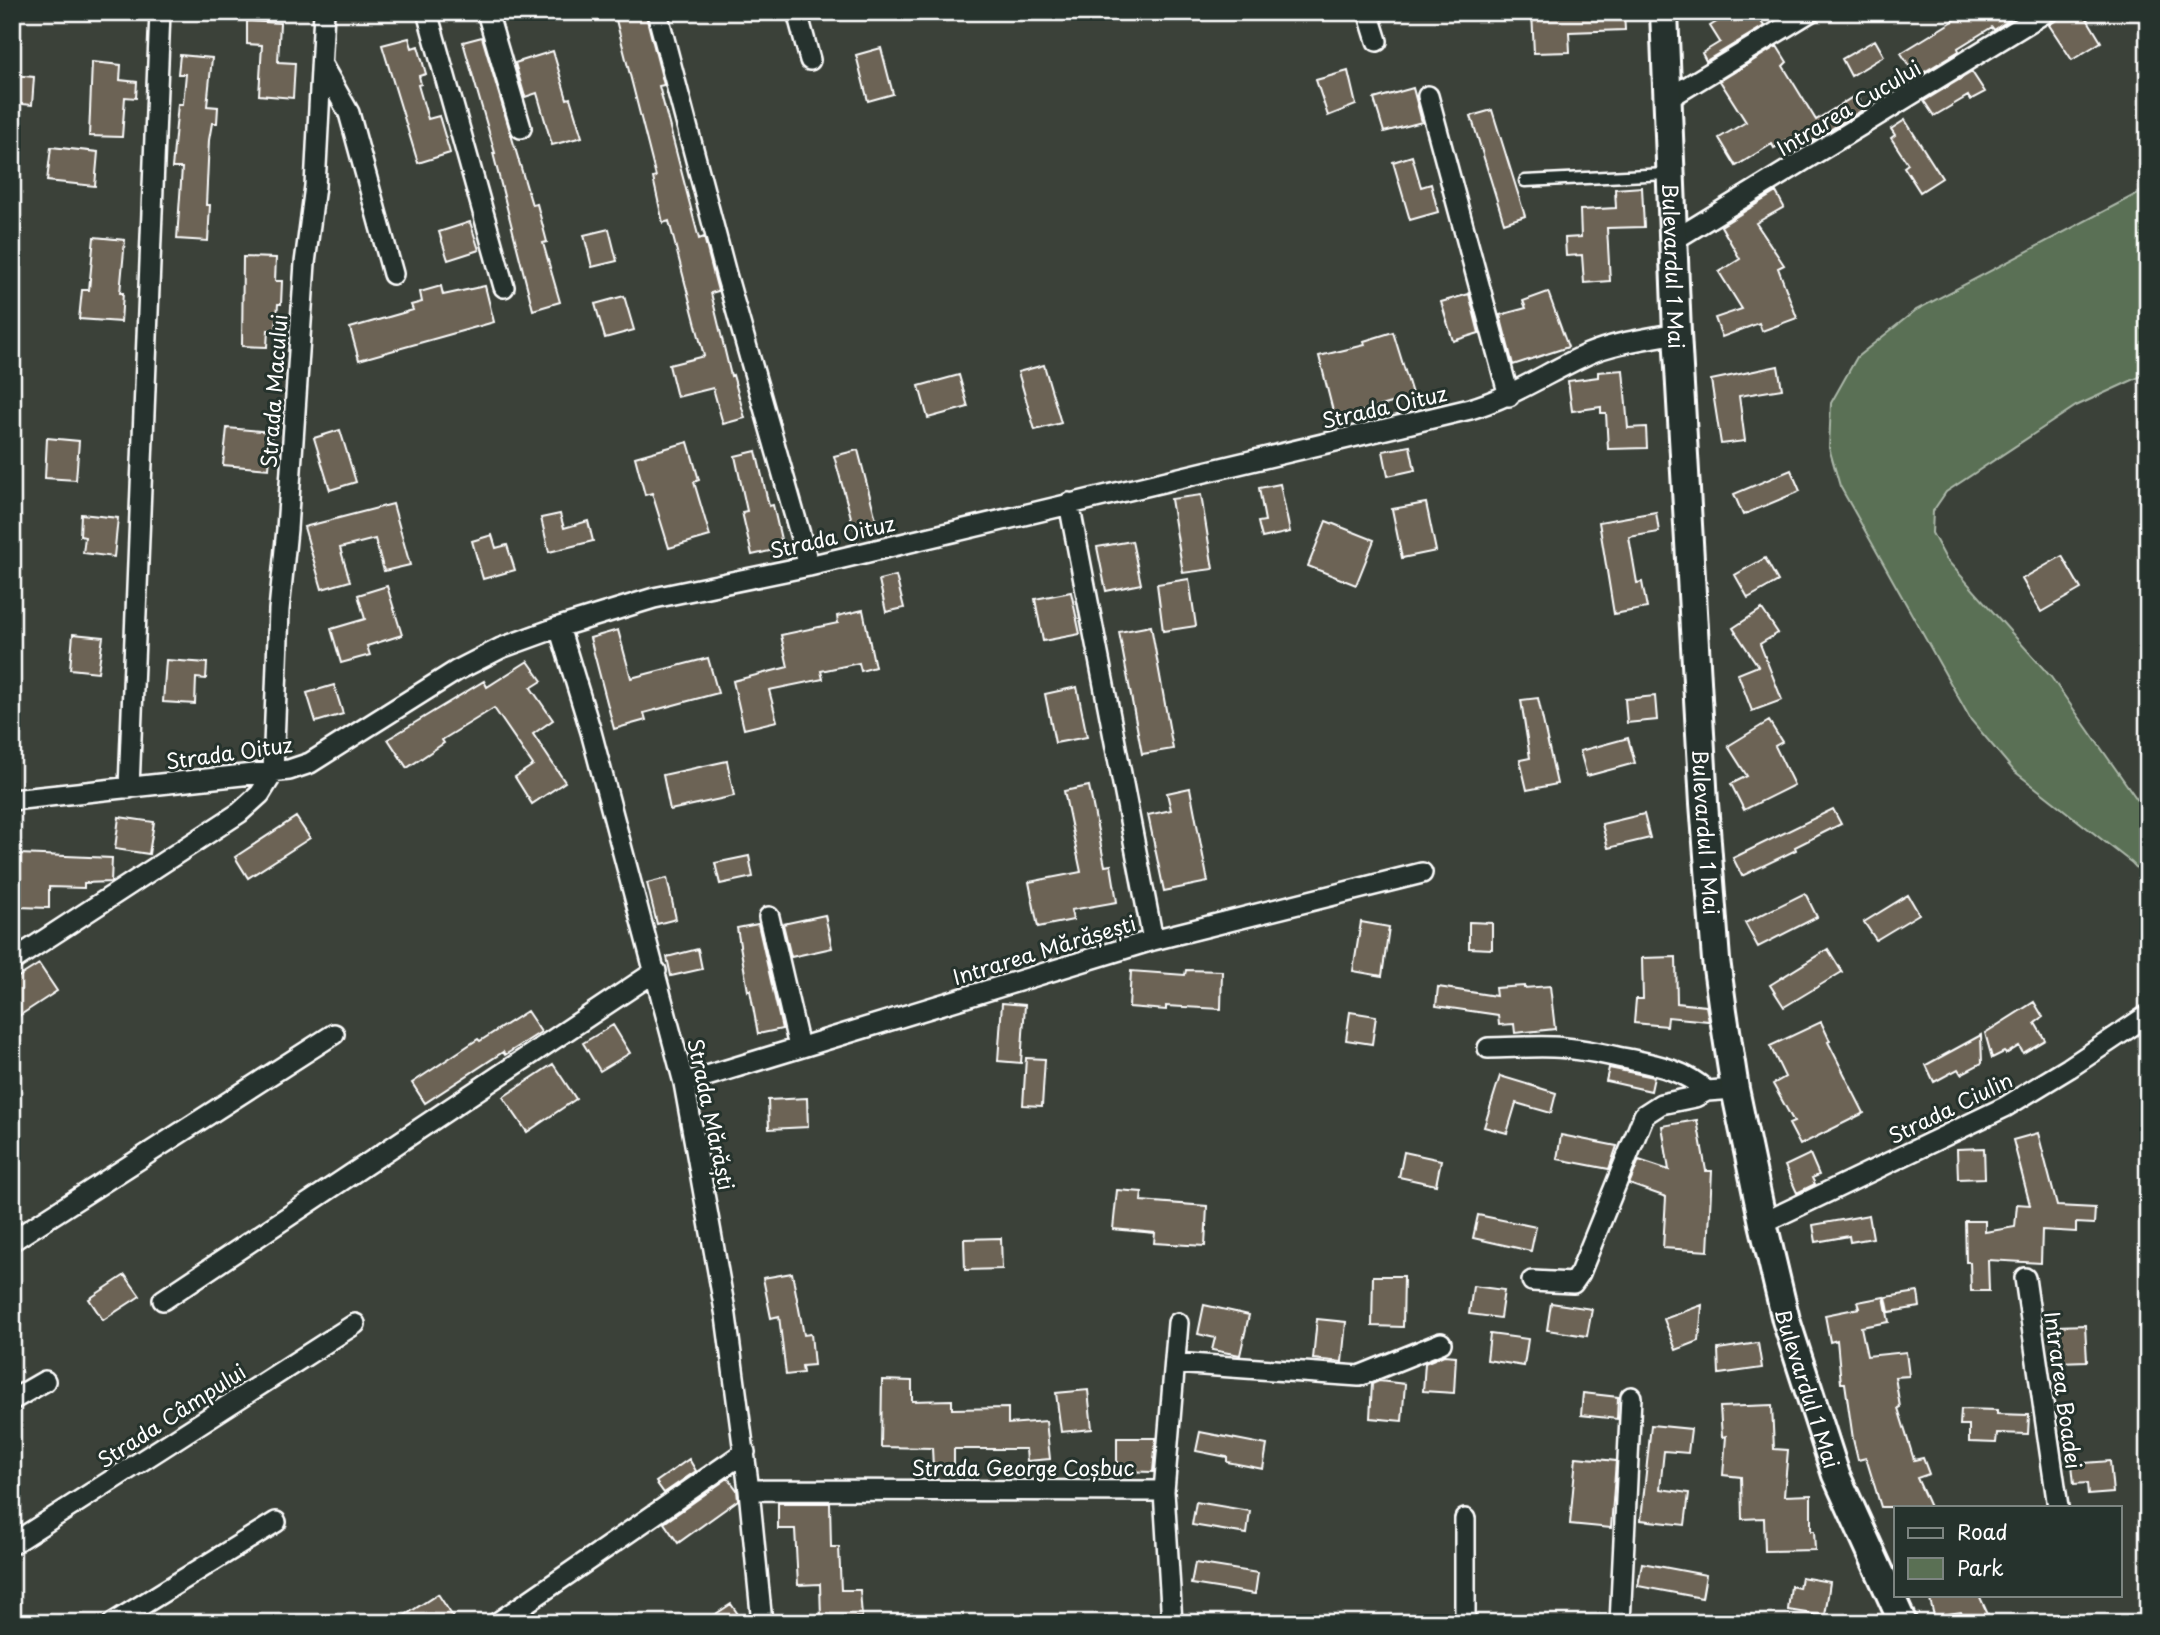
<svg xmlns="http://www.w3.org/2000/svg" width="2160" height="1635" viewBox="0 0 2160 1635" font-family="'Playpen Sans',sans-serif">
<style>
.green{fill:#5a7054;stroke:#acb8aa;stroke-width:2}
.building{fill:#6c6354;stroke:#fff;stroke-width:2}
.lines{fill:none;stroke-linecap:round;stroke-linejoin:round}
.lane-casing{stroke:#fff;stroke-width:15}
.street-casing{stroke:#fff;stroke-width:24}
.secondary-casing{stroke:#fff;stroke-width:32}
.lane{stroke:#26332d;stroke-width:10}
.street{stroke:#26332d;stroke-width:19}
.secondary{stroke:#26332d;stroke-width:26}
.labels{text-anchor:middle;dominant-baseline:central;stroke-width:6;stroke-linejoin:round;paint-order:stroke}
.street-label{font-size:21px;fill:#fff;stroke:#26332d}
</style>
<rect width="100%" height="100%" fill="#3b4139"/>
<filter id="ink" filterUnits="userSpaceOnUse"><feTurbulence type="fractalNoise" baseFrequency=".0143" numOctaves="2"/><feDisplacementMap in="SourceGraphic" scale="14" xChannelSelector="R" yChannelSelector="G"/><feConvolveMatrix kernelMatrix="1 2 1 2 8 2 1 2 1" color-interpolation-filters="sRGB"/></filter>
<g filter="url(#ink)">
<path class="green" d="M 2148,188 L 2148,373 L 2076,406 L 1946,492 L 1933,511 L 1932,533 L 1946,559 L 2051,677 L 2148,815 L 2148,880 L 2132,863 L 2014,771 L 1971,720 L 1840,486 L 1829,448 L 1831,403 L 1857,357 L 1916,310 Z"/>
<path class="building" d="M 614,12 L 645,12 L 664,85 L 659,86 L 699,239 L 704,237 L 718,291 L 711,293 L 731,376 L 733,375 L 745,418 L 723,424 L 713,388 L 677,397 L 669,365 L 704,356 L 669,221 L 663,223 L 653,178 L 656,177 Z
M 1532,12 L 1624,12 L 1625,30 L 1569,32 L 1570,52 L 1534,53 Z
M 1733,12 L 1755,12 L 1764,26 L 1706,61 L 1702,53 L 1720,42 L 1710,26 Z
M 1968,12 L 2017,12 L 2008,18 L 2009,20 L 1994,30 L 1992,27 L 1958,48 L 1959,51 L 1916,77 L 1901,53 Z
M 2069,12 L 2083,12 L 2101,42 L 2072,60 L 2049,25 Z
M 247,21 L 280,23 L 278,62 L 295,63 L 293,98 L 259,95 L 262,45 L 247,44 Z
M 482,37 L 532,205 L 537,204 L 547,242 L 543,243 L 560,302 L 533,310 L 493,153 L 495,153 L 463,42 Z
M 409,38 L 412,48 L 418,46 L 426,74 L 419,76 L 421,84 L 418,85 L 428,119 L 439,116 L 450,153 L 418,163 L 382,45 Z
M 1875,40 L 1884,56 L 1851,76 L 1842,59 Z
M 1777,46 L 1787,62 L 1783,66 L 1816,120 L 1856,95 L 1864,109 L 1797,150 L 1790,139 L 1774,148 L 1772,144 L 1736,166 L 1719,138 L 1746,122 L 1720,81 Z
M 881,48 L 893,94 L 868,101 L 856,55 Z
M 553,51 L 567,99 L 570,98 L 582,137 L 552,145 L 537,93 L 525,97 L 515,63 Z
M 180,55 L 212,58 L 207,106 L 218,107 L 217,123 L 212,123 L 209,140 L 206,205 L 210,205 L 208,241 L 177,239 L 182,168 L 172,168 L 178,104 L 183,104 L 186,74 L 178,74 Z
M 92,62 L 121,65 L 120,80 L 137,82 L 136,98 L 125,97 L 122,137 L 89,136 Z
M 1348,71 L 1356,105 L 1328,116 L 1316,80 Z
M 1972,72 L 1985,92 L 1970,100 L 1968,96 L 1934,116 L 1924,101 Z
M 12,75 L 34,77 L 32,105 L 12,103 Z
M 1413,88 L 1422,122 L 1384,132 L 1374,99 Z
M 1492,110 L 1525,216 L 1504,223 L 1471,116 Z
M 1905,120 L 1942,178 L 1920,192 L 1904,167 L 1908,164 L 1891,138 L 1895,135 L 1891,129 Z
M 51,147 L 98,152 L 95,186 L 47,181 Z
M 1412,156 L 1421,187 L 1431,184 L 1438,212 L 1410,220 L 1393,162 Z
M 1642,187 L 1644,227 L 1607,228 L 1610,281 L 1584,283 L 1582,255 L 1566,256 L 1565,238 L 1581,237 L 1580,210 L 1616,208 L 1615,189 Z
M 1776,192 L 1784,207 L 1756,223 L 1784,265 L 1778,268 L 1797,318 L 1762,331 L 1759,323 L 1722,337 L 1715,318 L 1742,309 L 1719,272 L 1740,259 L 1721,226 Z
M 470,222 L 479,250 L 448,260 L 439,232 Z
M 609,229 L 617,261 L 592,267 L 584,235 Z
M 94,237 L 125,240 L 120,293 L 123,293 L 121,322 L 79,319 L 82,290 L 89,290 Z
M 243,257 L 276,258 L 275,281 L 282,281 L 281,304 L 278,304 L 276,330 L 268,330 L 267,347 L 242,346 Z
M 441,286 L 443,295 L 485,286 L 494,322 L 359,360 L 350,328 L 413,310 L 411,305 L 422,302 L 420,292 Z
M 1548,292 L 1568,347 L 1513,365 L 1500,315 L 1526,308 L 1523,301 Z
M 1469,294 L 1479,333 L 1453,341 L 1441,302 Z
M 624,296 L 634,330 L 605,338 L 595,304 Z
M 1393,332 L 1413,397 L 1335,419 L 1319,356 L 1365,345 L 1364,341 Z
M 1044,365 L 1061,423 L 1035,430 L 1018,372 Z
M 1778,366 L 1782,389 L 1739,396 L 1745,441 L 1721,444 L 1711,380 Z
M 1623,370 L 1628,428 L 1646,427 L 1647,448 L 1608,449 L 1606,413 L 1601,413 L 1601,407 L 1572,411 L 1568,381 L 1598,377 L 1598,372 Z
M 959,375 L 968,407 L 928,418 L 919,386 Z
M 227,428 L 272,432 L 269,469 L 223,465 Z
M 340,430 L 356,482 L 330,490 L 314,438 Z
M 47,438 L 79,441 L 76,480 L 45,478 Z
M 688,442 L 699,480 L 694,482 L 710,536 L 669,548 L 652,493 L 645,495 L 635,457 Z
M 1410,446 L 1415,470 L 1388,476 L 1383,451 Z
M 858,450 L 879,531 L 860,536 L 858,527 L 854,528 L 834,456 Z
M 756,451 L 769,506 L 773,505 L 783,548 L 752,555 L 742,512 L 747,511 L 735,456 Z
M 1791,470 L 1800,491 L 1743,515 L 1734,494 Z
M 1280,484 L 1290,532 L 1262,538 L 1258,522 L 1265,521 L 1259,488 Z
M 1201,495 L 1213,569 L 1183,573 L 1171,499 Z
M 1426,503 L 1436,551 L 1402,558 L 1392,509 Z
M 393,504 L 410,565 L 384,571 L 375,539 L 340,548 L 350,581 L 322,589 L 304,527 Z
M 1656,512 L 1659,532 L 1629,537 L 1637,583 L 1642,582 L 1647,608 L 1614,614 L 1599,522 Z
M 81,514 L 118,518 L 114,557 L 83,553 L 85,537 L 80,536 Z
M 560,514 L 564,528 L 588,521 L 593,541 L 549,552 L 541,518 Z
M 1326,521 L 1374,540 L 1356,585 L 1308,566 Z
M 492,535 L 496,548 L 507,545 L 515,570 L 483,579 L 472,541 Z
M 1132,541 L 1141,584 L 1106,591 L 1097,547 Z
M 2062,556 L 2081,589 L 2041,612 L 2022,579 Z
M 1765,558 L 1778,581 L 1748,598 L 1735,575 Z
M 896,576 L 904,608 L 886,612 L 879,580 Z
M 1189,579 L 1196,626 L 1163,631 L 1157,584 Z
M 387,586 L 402,635 L 367,646 L 370,655 L 341,663 L 331,629 L 365,619 L 358,595 Z
M 1071,592 L 1080,634 L 1043,641 L 1035,599 Z
M 1762,609 L 1778,633 L 1760,644 L 1782,700 L 1752,711 L 1738,674 L 1758,666 L 1733,628 Z
M 863,610 L 875,667 L 861,671 L 859,663 L 821,671 L 823,679 L 769,690 L 777,721 L 744,729 L 733,681 L 788,667 L 781,635 L 838,623 L 837,616 Z
M 1151,626 L 1173,749 L 1142,754 L 1119,632 Z
M 618,630 L 631,678 L 708,658 L 718,693 L 644,713 L 646,720 L 614,729 L 590,638 Z
M 73,634 L 103,637 L 98,672 L 70,669 Z
M 166,660 L 207,663 L 206,679 L 196,678 L 195,704 L 163,702 Z
M 528,661 L 542,681 L 531,688 L 553,720 L 533,734 L 565,782 L 532,804 L 515,777 L 533,765 L 494,708 L 442,740 L 444,743 L 407,768 L 388,739 L 484,681 L 487,687 Z
M 334,685 L 343,714 L 316,722 L 307,693 Z
M 1077,687 L 1087,737 L 1055,743 L 1045,694 Z
M 1655,696 L 1657,720 L 1627,723 L 1625,699 Z
M 1538,698 L 1557,784 L 1527,790 L 1520,760 L 1530,758 L 1521,700 Z
M 1769,721 L 1782,742 L 1775,746 L 1794,785 L 1744,810 L 1731,784 L 1747,776 L 1728,746 Z
M 1628,738 L 1635,763 L 1587,776 L 1580,751 Z
M 727,761 L 734,796 L 670,810 L 663,775 Z
M 1089,786 L 1105,866 L 1111,865 L 1117,902 L 1071,910 L 1073,920 L 1038,927 L 1029,882 L 1081,872 L 1064,791 Z
M 1190,788 L 1208,882 L 1164,891 L 1148,815 L 1171,810 L 1167,793 Z
M 1833,809 L 1841,824 L 1795,847 L 1796,850 L 1742,876 L 1733,858 Z
M 1644,814 L 1650,838 L 1608,848 L 1602,824 Z
M 119,817 L 154,822 L 149,854 L 115,849 Z
M 296,817 L 310,838 L 248,878 L 235,857 Z
M 19,854 L 112,858 L 111,882 L 84,883 L 84,888 L 49,887 L 49,908 L 18,907 Z
M 749,856 L 753,877 L 720,884 L 715,863 Z
M 667,878 L 676,919 L 657,924 L 647,883 Z
M 1805,893 L 1817,917 L 1758,947 L 1745,923 Z
M 1908,895 L 1919,914 L 1876,940 L 1864,922 Z
M 825,915 L 832,948 L 791,957 L 783,924 Z
M 1361,922 L 1389,927 L 1382,976 L 1353,971 Z
M 1469,922 L 1492,923 L 1492,949 L 1469,948 Z
M 758,924 L 782,1029 L 758,1034 L 750,990 L 748,991 L 737,928 Z
M 698,949 L 702,969 L 671,976 L 667,957 Z
M 1828,949 L 1842,972 L 1784,1007 L 1770,985 Z
M 1676,957 L 1677,1003 L 1706,1006 L 1709,1021 L 1668,1017 L 1667,1026 L 1634,1023 L 1636,999 L 1643,999 L 1642,958 Z
M 39,964 L 57,991 L 19,1016 L 12,1006 L 12,981 Z
M 1186,970 L 1222,971 L 1221,1009 L 1166,1006 L 1166,1010 L 1129,1007 L 1131,971 L 1185,975 Z
M 1524,986 L 1524,988 L 1550,986 L 1555,1029 L 1515,1033 L 1514,1024 L 1499,1025 L 1498,1015 L 1436,1006 L 1438,987 L 1496,996 L 1495,988 Z
M 2034,1002 L 2043,1017 L 2035,1023 L 2045,1040 L 2023,1053 L 2019,1046 L 2006,1054 L 2004,1052 L 1992,1058 L 1985,1033 Z
M 1002,1003 L 1025,1005 L 1021,1063 L 998,1061 Z
M 527,1011 L 541,1032 L 505,1055 L 503,1052 L 425,1103 L 412,1083 L 478,1039 L 480,1041 Z
M 1350,1012 L 1376,1016 L 1372,1044 L 1346,1040 Z
M 1821,1022 L 1830,1041 L 1828,1042 L 1864,1113 L 1800,1145 L 1789,1124 L 1794,1122 L 1773,1084 L 1785,1077 L 1770,1046 Z
M 613,1025 L 630,1053 L 600,1071 L 583,1043 Z
M 1981,1035 L 1982,1063 L 1961,1074 L 1958,1069 L 1934,1082 L 1926,1065 Z
M 1026,1058 L 1045,1059 L 1042,1106 L 1023,1105 Z
M 553,1064 L 576,1099 L 527,1132 L 503,1097 Z
M 1609,1068 L 1654,1077 L 1651,1091 L 1606,1081 Z
M 1500,1076 L 1556,1093 L 1551,1113 L 1516,1103 L 1507,1133 L 1484,1127 Z
M 807,1098 L 808,1127 L 769,1129 L 768,1100 Z
M 1697,1120 L 1706,1171 L 1712,1171 L 1708,1251 L 1663,1248 L 1666,1197 L 1629,1184 L 1639,1160 L 1669,1170 L 1662,1126 Z
M 2038,1133 L 2057,1206 L 2095,1208 L 2094,1224 L 2076,1223 L 2076,1232 L 2042,1230 L 2041,1263 L 1988,1260 L 1989,1291 L 1971,1291 L 1970,1262 L 1966,1262 L 1965,1221 L 1985,1221 L 1985,1232 L 2015,1227 L 2017,1204 L 2030,1205 L 2013,1140 Z
M 1561,1135 L 1617,1146 L 1609,1169 L 1557,1159 Z
M 1984,1148 L 1985,1178 L 1958,1179 L 1957,1149 Z
M 1404,1152 L 1441,1160 L 1436,1185 L 1399,1177 Z
M 1810,1154 L 1819,1175 L 1812,1178 L 1815,1184 L 1797,1193 L 1785,1166 Z
M 1117,1190 L 1142,1192 L 1141,1201 L 1207,1206 L 1205,1246 L 1154,1243 L 1155,1233 L 1113,1229 Z
M 1478,1215 L 1536,1227 L 1531,1251 L 1473,1238 Z
M 1869,1215 L 1873,1238 L 1850,1242 L 1849,1236 L 1816,1242 L 1813,1225 Z
M 1001,1238 L 1002,1269 L 965,1270 L 964,1239 Z
M 792,1273 L 804,1335 L 811,1334 L 814,1365 L 802,1366 L 803,1373 L 786,1375 L 779,1316 L 771,1318 L 763,1278 Z
M 125,1275 L 140,1296 L 103,1320 L 89,1299 Z
M 1373,1276 L 1404,1276 L 1403,1327 L 1372,1326 Z
M 1473,1286 L 1504,1290 L 1500,1318 L 1469,1314 Z
M 1918,1292 L 1920,1307 L 1889,1312 L 1886,1297 Z
M 1884,1297 L 1889,1322 L 1861,1327 L 1867,1356 L 1906,1352 L 1909,1376 L 1895,1377 L 1900,1407 L 1898,1408 L 1914,1460 L 1923,1458 L 1929,1474 L 1917,1478 L 1930,1507 L 1881,1507 L 1866,1458 L 1858,1460 L 1853,1439 L 1845,1383 L 1841,1383 L 1837,1340 L 1830,1342 L 1825,1315 L 1860,1308 L 1858,1302 Z
M 1551,1303 L 1592,1309 L 1587,1336 L 1547,1330 Z
M 1204,1305 L 1249,1315 L 1240,1355 L 1212,1350 L 1215,1338 L 1198,1334 Z
M 1702,1305 L 1699,1341 L 1676,1350 L 1664,1319 Z
M 1317,1319 L 1346,1322 L 1342,1362 L 1313,1359 Z
M 2085,1325 L 2087,1361 L 2058,1362 L 2057,1326 Z
M 1490,1334 L 1528,1339 L 1524,1366 L 1487,1360 Z
M 1758,1343 L 1762,1368 L 1719,1374 L 1718,1349 Z
M 1444,1355 L 1456,1356 L 1454,1393 L 1423,1391 L 1425,1363 Z
M 882,1380 L 912,1381 L 912,1401 L 952,1400 L 952,1409 L 1008,1408 L 1008,1424 L 1046,1421 L 1050,1459 L 1027,1461 L 1026,1449 L 954,1449 L 954,1467 L 933,1467 L 932,1448 L 881,1447 Z
M 1379,1381 L 1405,1384 L 1402,1421 L 1370,1418 L 1372,1384 Z
M 1088,1390 L 1092,1429 L 1061,1432 L 1056,1393 Z
M 1583,1393 L 1618,1397 L 1617,1419 L 1581,1415 Z
M 1772,1405 L 1774,1449 L 1788,1450 L 1784,1496 L 1811,1495 L 1811,1531 L 1814,1531 L 1815,1550 L 1765,1551 L 1764,1518 L 1742,1519 L 1741,1477 L 1723,1475 L 1726,1436 L 1722,1437 L 1720,1407 Z
M 1961,1409 L 1997,1410 L 1997,1414 L 2029,1415 L 2028,1434 L 1997,1433 L 1996,1443 L 1969,1442 L 1969,1425 L 1960,1425 Z
M 1651,1425 L 1691,1429 L 1688,1453 L 1664,1451 L 1660,1489 L 1689,1493 L 1685,1525 L 1641,1520 Z
M 1200,1432 L 1267,1445 L 1263,1469 L 1227,1462 L 1227,1457 L 1196,1451 Z
M 1117,1438 L 1156,1438 L 1153,1472 L 1117,1471 Z
M 1576,1457 L 1616,1461 L 1611,1528 L 1570,1524 Z
M 689,1459 L 696,1471 L 664,1493 L 656,1482 Z
M 2110,1461 L 2113,1493 L 2088,1495 L 2087,1483 L 2074,1484 L 2072,1464 Z
M 728,1478 L 737,1490 L 738,1500 L 678,1543 L 664,1523 Z
M 1196,1502 L 1250,1511 L 1247,1534 L 1192,1525 Z
M 778,1503 L 830,1503 L 831,1547 L 839,1547 L 841,1590 L 860,1590 L 862,1617 L 821,1618 L 820,1584 L 798,1585 L 795,1529 L 778,1529 Z
M 1195,1563 L 1258,1573 L 1255,1594 L 1191,1584 Z
M 1642,1563 L 1706,1575 L 1702,1598 L 1638,1586 Z
M 1801,1577 L 1830,1582 L 1825,1616 L 1788,1610 L 1791,1586 L 1799,1588 Z
M 438,1594 L 457,1623 L 393,1623 Z
M 1964,1595 L 1979,1595 L 1992,1623 L 1965,1623 L 1961,1612 L 1934,1616 L 1930,1599 Z
M 731,1604 L 744,1623 L 702,1623 Z"/>
<g class="lines">
<defs>
<path id="lane" d="M 1525,181 L 1667,174"/>
<path id="street" d="M 427,12 L 504,287
M 487,12 L 521,128
M 657,12 L 726,274 L 809,566
M 797,12 L 810,60
M 1368,12 L 1377,41
M 322,65 L 349,113 L 393,274
M 1428,96 L 1509,396
M 1669,98 L 1810,12
M 1674,240 L 2046,12
M 1069,503 L 1153,940
M 559,627 L 591,732 L 684,1083 L 726,1316 L 749,1490 L 762,1623
M 129,788 L 160,12
M 12,800 L 289,770 L 310,763 L 456,671 L 501,648 L 559,627 L 654,598 L 809,566 L 1470,409 C 1512,397 1548,372 1588,354 C 1616,342 1647,339 1677,333
M 769,917 L 799,1047
M 12,961 L 239,813 L 260,794 L 273,773 L 279,610 L 287,529 L 305,263 L 315,186 L 324,12
M 1488,1048 C 1510,1048 1532,1046 1553,1047 C 1579,1048 1603,1054 1628,1059 C 1657,1065 1684,1070 1707,1091
M 684,1083 L 1153,940 L 1422,873
M 1763,1223 L 2005,1107 L 2069,1068 L 2148,1015
M 12,1241 L 334,1034
M 2025,1278 L 2058,1507
M 1532,1281 L 1573,1283 L 1580,1273 L 1644,1115 L 1661,1104 L 1695,1097 L 1707,1091 L 1735,1089
M 163,1300 L 656,971
M 1175,1363 L 1359,1376 L 1441,1343
M 12,1400 L 45,1381
M 749,1490 L 1164,1491
M 1465,1519 L 1465,1623
M 12,1544 L 355,1324
M 113,1623 L 276,1522
M 497,1623 L 745,1452
M 1172,1623 L 1164,1491 L 1178,1323
M 1620,1623 L 1631,1397"/>
<g id="secondary">
<path id="s1" d="M 1664,12 L 1677,333 L 1704,803 L 1716,960 L 1723,1011 L 1735,1089 L 1763,1223 L 1786,1320 L 1836,1475 L 1903,1623"/>
</g>
</defs>
<use href="#lane" class="lane-casing"/>
<use href="#street" class="street-casing"/>
<use href="#secondary" class="secondary-casing"/>
<use href="#lane" class="lane"/>
<use href="#street" class="street"/>
<use href="#secondary" class="secondary"/>
</g>
</g>
<g class="labels">
<g class="street-label">
<text transform="translate(1848 107) rotate(-31)">Intrarea Cucului</text>
<text stroke="none"><textPath href="#s1" startOffset="254">Bulevardul 1 Mai</textPath></text>
<text transform="translate(273 391) rotate(-86)">Strada Macului</text>
<text transform="translate(1384 406) rotate(-13)">Strada Oituz</text>
<text transform="translate(832 536) rotate(-13)">Strada Oituz</text>
<text transform="translate(229 752) rotate(-8)">Strada Oituz</text>
<text stroke="none"><textPath href="#s1" startOffset="821">Bulevardul 1 Mai</textPath></text>
<text transform="translate(1044 949) rotate(-17)">Intrarea Mărășești</text>
<text transform="translate(1950 1107) rotate(-26)">Strada Ciulin</text>
<text transform="translate(712 1114) rotate(78)">Strada Mărăști</text>
<text stroke="none"><textPath href="#s1" startOffset="1388">Bulevardul 1 Mai</textPath></text>
<text transform="translate(2064 1390) rotate(82)">Intrarea Boadei</text>
<text transform="translate(171 1415) rotate(-33)">Strada Câmpului</text>
<text x="1023" y="1467">Strada George Coșbuc</text>
</g>
</g>
<rect width="2160" height="1635" fill="none" stroke="#26332d" stroke-width="42"/>
<rect x="21" y="21" width="2118" height="1593" fill="none" stroke="#fff" stroke-width="2.5" filter="url(#ink)"/>
<rect x="1894" y="1506" width="228" height="91" fill="#26332d" stroke="#7d8581" stroke-width="2"/>
<rect x="1908" y="1528" width="35" height="10" fill="#26332d" stroke="#7d8581" stroke-width="2"/>
<text x="1957" y="1540" font-size="21" fill="#ffffff">Road</text>
<rect x="1908" y="1558" width="35" height="21" fill="#5a7054" stroke="#7d8581" stroke-width="2"/>
<text x="1957" y="1576" font-size="21" fill="#ffffff">Park</text>
</svg>
